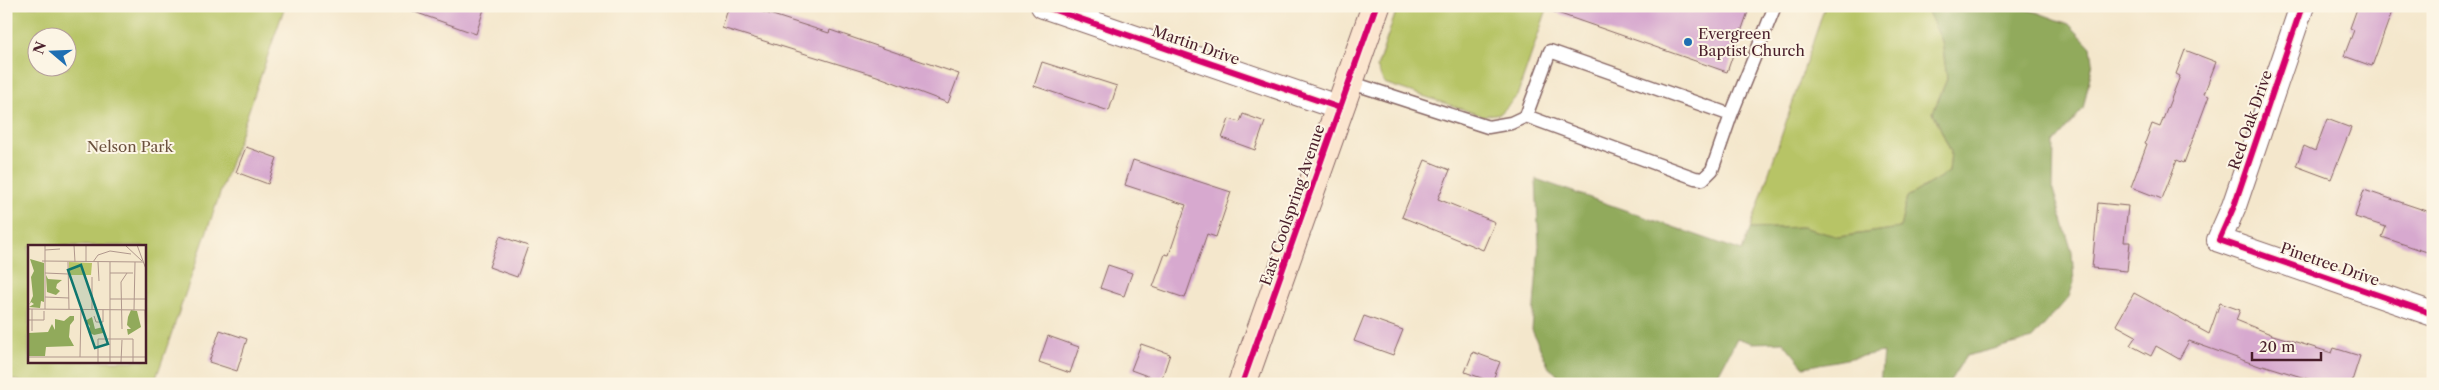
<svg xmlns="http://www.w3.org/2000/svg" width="2439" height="390" viewBox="0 0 2439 390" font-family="'Libre Caslon Text',serif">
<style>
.green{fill:#b7c466;stroke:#807248;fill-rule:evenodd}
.forest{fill:#91aa5b;stroke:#6e6443}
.building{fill:#d7a9cf}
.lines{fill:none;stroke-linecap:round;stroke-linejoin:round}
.lane-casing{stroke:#866563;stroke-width:15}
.street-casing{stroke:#866563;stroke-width:26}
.secondary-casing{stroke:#866563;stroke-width:30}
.lane{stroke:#fff;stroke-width:12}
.street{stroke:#fff;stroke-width:24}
.secondary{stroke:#fbe5cf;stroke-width:28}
.cycleway-casing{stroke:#fcf5e5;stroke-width:9}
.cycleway{stroke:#d6006c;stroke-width:6}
.poi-dot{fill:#1f6fb2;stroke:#fcf5e5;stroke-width:2}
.labels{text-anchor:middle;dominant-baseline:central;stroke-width:4;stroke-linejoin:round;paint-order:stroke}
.poi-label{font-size:15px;fill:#4a1f2b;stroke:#fcf5e5;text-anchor:start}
.street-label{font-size:15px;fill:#4a1f2b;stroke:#fcf5e5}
.park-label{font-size:15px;fill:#6b513d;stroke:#fcf5e5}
.inset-road{fill:none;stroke:#b0978c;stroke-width:1}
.view{fill:#0f766e;fill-opacity:0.15;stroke:#0f766e;stroke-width:2.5}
.inset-edge{fill:none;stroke:#4a1f2b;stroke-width:2.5}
</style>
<rect width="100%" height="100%" fill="#fcf5e5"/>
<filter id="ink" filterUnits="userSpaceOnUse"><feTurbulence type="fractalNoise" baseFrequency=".02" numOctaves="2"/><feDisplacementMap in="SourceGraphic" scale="10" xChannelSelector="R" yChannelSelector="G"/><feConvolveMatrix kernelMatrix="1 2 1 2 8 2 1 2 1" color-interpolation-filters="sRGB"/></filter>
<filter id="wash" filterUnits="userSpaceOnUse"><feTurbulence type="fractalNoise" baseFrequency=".0096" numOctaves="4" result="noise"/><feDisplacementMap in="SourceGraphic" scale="20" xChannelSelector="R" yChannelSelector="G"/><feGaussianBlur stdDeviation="1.12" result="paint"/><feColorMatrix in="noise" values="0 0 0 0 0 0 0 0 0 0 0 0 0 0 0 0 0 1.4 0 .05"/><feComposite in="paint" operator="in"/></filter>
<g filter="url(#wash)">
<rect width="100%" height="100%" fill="#f4e7cc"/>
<path class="green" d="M 6,6 L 285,6 L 154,384 L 26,384 L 6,377 ZM 38,38 L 68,38 L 68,68 L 38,68 ZM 29,246 L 144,246 L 144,361 L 29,361 Z
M 1398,6 L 1548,6 L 1517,96 L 1501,113 L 1483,116 L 1384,83 L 1377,67 Z
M 1825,6 L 1925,6 L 1942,41 L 1947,79 L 1933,112 L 1951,152 L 1949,172 L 1907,197 L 1900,228 L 1838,237 L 1802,227 L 1750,229 Z"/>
<path class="forest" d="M 1925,6 L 2011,6 L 2036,12 L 2069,24 L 2091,47 L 2093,62 L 2083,109 L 2054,143 L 2053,190 L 2072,252 L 2074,282 L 2069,297 L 2032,339 L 1966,356 L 1948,384 L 1880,384 L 1883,352 L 1804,367 L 1783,342 L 1752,343 L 1737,338 L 1713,384 L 1570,384 L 1549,368 L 1532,330 L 1539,245 L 1536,179 L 1742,251 L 1750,229 L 1802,227 L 1839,237 L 1900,228 L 1907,197 L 1949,172 L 1951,152 L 1933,112 L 1947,79 L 1942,41 Z"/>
<g id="blocks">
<path class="building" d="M 410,6 L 485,6 L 476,34 L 409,10 Z
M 729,6 L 762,6 L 760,11 L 829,33 L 830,30 L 959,74 L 948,103 L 877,76 L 722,28 Z
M 1546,6 L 1750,6 L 1727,72 L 1546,9 Z
M 2358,6 L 2394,6 L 2372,66 L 2344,56 L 2354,30 L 2350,28 Z
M 2185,50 L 2216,62 L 2204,94 L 2209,96 L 2184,163 L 2177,160 L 2162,199 L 2131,187 L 2147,144 L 2145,143 L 2152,124 L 2160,127 L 2180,76 L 2176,74 Z
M 1042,62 L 1117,86 L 1109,111 L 1034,86 Z
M 1243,114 L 1265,122 L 1255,150 L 1222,138 L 1229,119 L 1240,122 Z
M 2327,119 L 2351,128 L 2331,179 L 2296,166 L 2304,146 L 2315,151 Z
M 246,147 L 277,158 L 268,184 L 236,172 Z
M 1133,160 L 1231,192 L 1216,237 L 1207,234 L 1185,298 L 1153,287 L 1165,254 L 1169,255 L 1186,205 L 1125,185 Z
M 1425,160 L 1450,170 L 1438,199 L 1495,222 L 1483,250 L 1402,217 Z
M 2364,190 L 2433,213 L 2433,254 L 2382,237 L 2386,227 L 2355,217 Z
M 2098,203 L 2128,206 L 2124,242 L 2130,242 L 2127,271 L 2092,268 Z
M 500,236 L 528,246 L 517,277 L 489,267 Z
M 1108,265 L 1132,273 L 1124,296 L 1100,288 Z
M 2134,293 L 2209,334 L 2220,303 L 2240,310 L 2236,320 L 2273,335 L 2332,353 L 2334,348 L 2360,356 L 2351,384 L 2324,384 L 2263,365 L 2262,367 L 2189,341 L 2179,359 L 2156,346 L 2151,356 L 2130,345 L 2136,336 L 2116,325 Z
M 1364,316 L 1403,330 L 1393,355 L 1354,341 Z
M 220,330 L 247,339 L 237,371 L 209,362 Z
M 1048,336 L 1079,347 L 1070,373 L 1039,362 Z
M 1141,344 L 1170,354 L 1161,381 L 1131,370 Z
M 1473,352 L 1500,362 L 1492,382 L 1465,372 Z"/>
</g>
</g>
<g filter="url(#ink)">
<use href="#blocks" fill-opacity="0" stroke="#866563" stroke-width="1"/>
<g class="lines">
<defs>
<path id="lane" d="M 1349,82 L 1488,127 L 1511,123 L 1526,116 L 1695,178 L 1703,179 L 1712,170 L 1731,115
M 1526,116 L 1550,51 L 1731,115 L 1775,6"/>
<path id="street" d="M 1043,6 L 1340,108
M 2302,6 L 2234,206 L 2219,240 L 2433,314"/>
<path id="secondary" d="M 1242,384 L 1376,6"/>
</defs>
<use href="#lane" class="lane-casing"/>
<use href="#street" class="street-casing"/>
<use href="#secondary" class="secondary-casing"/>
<use href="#lane" class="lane"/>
<use href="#street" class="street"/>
<use href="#secondary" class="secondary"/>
<defs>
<path id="cycleway" d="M 1043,6 L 1340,108
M 2302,6 L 2234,206 L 2219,240 L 2433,314
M 1242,384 L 1376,6"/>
</defs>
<use href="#cycleway" class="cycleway-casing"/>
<use href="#cycleway" class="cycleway"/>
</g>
</g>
<circle class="poi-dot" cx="1688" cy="42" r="5"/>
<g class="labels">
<g class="poi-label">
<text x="1698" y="33">Evergreen<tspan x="1698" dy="17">Baptist Church</tspan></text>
</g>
<g class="street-label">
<text transform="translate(1196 45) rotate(19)">Martin Drive</text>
<text transform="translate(2250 120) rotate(-71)">Red Oak Drive</text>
<text transform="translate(1292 205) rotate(-71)">East Coolspring Avenue</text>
<text transform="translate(2330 264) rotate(19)">Pinetree Drive</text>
</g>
<g class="park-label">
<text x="130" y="146">Nelson Park</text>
</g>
</g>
<g transform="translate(28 245)">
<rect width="118" height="118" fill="#f4e7cc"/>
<path d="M 41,17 L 64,18 L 63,30 L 41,30 Z" fill="#b7c466"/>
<path d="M 2,14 L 16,18 L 16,57 L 13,56 L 12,63 L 1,62 L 6,59 L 3,57 L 1,60 L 5,51 L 3,32 L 6,26 ZM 18,30 L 20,34 L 34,35 L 29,39 L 28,43 L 32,46 L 28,50 L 19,47 ZM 103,65 L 109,66 L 113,82 L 100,90 L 99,84 L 103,84 L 99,80 L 100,72 ZM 42,71 L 46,71 L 46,75 L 42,80 L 41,92 L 46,101 L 18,102 L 17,111 L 0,111 L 0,88 L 20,87 L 24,79 L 27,85 L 27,74 L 36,76 ZM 64,72 L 67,84 L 75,82 L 75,88 L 66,90 L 60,87 L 62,81 L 57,76 Z" fill="#91aa5b"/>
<path class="inset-road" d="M 46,0 L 47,17M 58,0 L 58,17M 97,0 L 114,16M 109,0 L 118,24M 17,5 L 32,4M 14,16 L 115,17M 40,17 L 41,64M 65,17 L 70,10 L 82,6 L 103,9M 70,17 L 71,36M 17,28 L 40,29M 82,28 L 105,28M 64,32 L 64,64M 17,52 L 41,53M 82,54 L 118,54M 0,64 L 118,65M 17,64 L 17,0M 106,65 L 107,17M 117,65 L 118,99M 66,71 L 68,77 L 75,77 L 75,65M 0,75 L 16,75 L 16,66M 94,84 L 93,37 L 99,28M 4,86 L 4,64M 0,112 L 118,112M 52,112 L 53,64M 70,117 L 70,94 L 105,94 L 105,117M 82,117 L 82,17M 93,117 L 94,95"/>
<path class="view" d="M 53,20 L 80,99 L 67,103 L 40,25 Z"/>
<rect width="118" height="118" class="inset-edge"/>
</g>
<rect width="2439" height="390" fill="none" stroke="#fcf5e5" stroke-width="25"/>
<g transform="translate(52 52) rotate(289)"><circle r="24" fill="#fcf5e5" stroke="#b59f9b"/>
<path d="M0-4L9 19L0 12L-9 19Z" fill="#1f6fb2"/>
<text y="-8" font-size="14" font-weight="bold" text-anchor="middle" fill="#4a1f2b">N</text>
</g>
<path d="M2252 352v8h69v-8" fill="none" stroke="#4a1f2b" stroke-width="2.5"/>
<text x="2259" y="352" font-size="15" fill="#4a1f2b" stroke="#fcf5e5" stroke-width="4" paint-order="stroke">20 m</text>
</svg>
